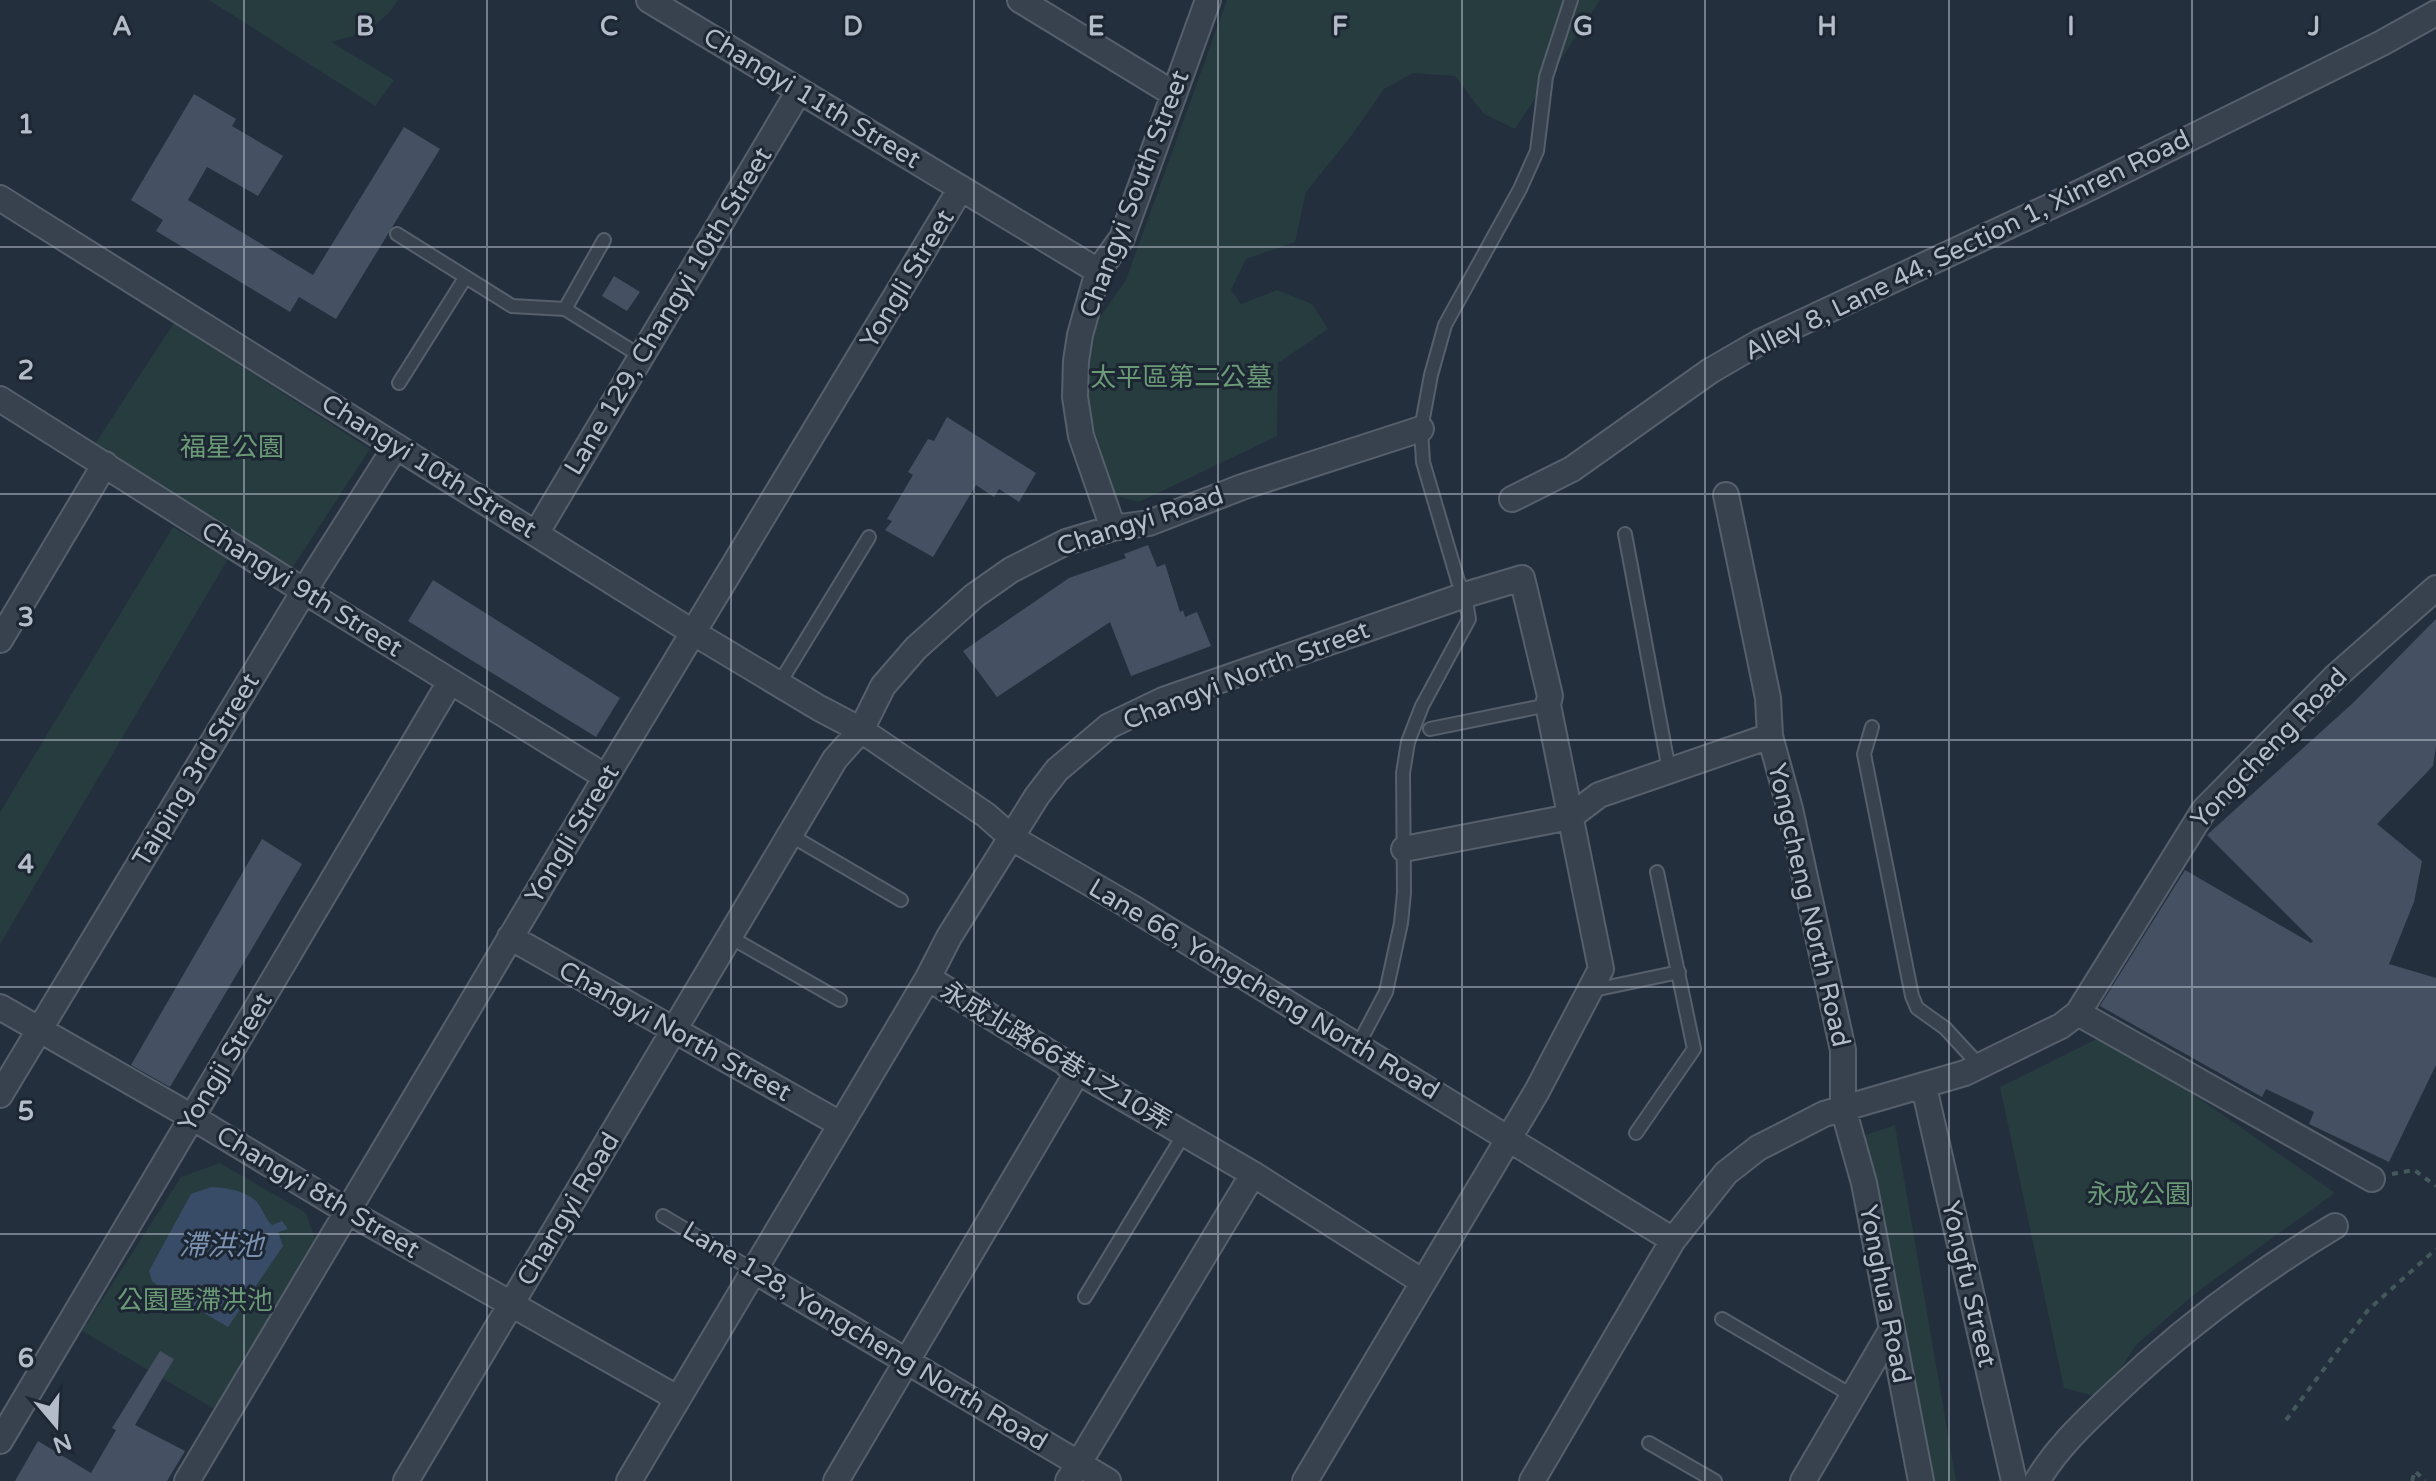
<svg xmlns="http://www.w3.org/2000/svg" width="2436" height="1481" viewBox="0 0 2436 1481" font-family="'Varela Round','Noto Sans TC',sans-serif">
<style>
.green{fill:#263c3f}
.water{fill:#394c67}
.building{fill:#455162}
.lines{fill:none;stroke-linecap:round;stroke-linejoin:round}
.service-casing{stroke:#565f6c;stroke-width:16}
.minor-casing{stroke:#565f6c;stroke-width:28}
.path{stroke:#44595c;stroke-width:4;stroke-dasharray:6 6;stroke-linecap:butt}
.service{stroke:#38414e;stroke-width:12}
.minor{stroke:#38414e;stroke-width:24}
.grid{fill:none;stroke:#b4bcc9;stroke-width:2;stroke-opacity:0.55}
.labels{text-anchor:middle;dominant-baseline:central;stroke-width:6;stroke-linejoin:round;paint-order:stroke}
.street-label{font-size:26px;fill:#b4bcc9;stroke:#1d2633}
.park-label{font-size:26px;fill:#6b9a76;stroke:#1d2633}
.water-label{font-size:28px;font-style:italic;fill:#7c92b1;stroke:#1d2633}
.grid-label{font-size:26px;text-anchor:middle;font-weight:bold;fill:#b4bcc9;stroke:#1d2633;stroke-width:6;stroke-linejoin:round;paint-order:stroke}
</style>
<rect width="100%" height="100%" fill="#242f3e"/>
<path class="green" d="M 209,0 L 398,0 C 383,25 358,36 331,42 L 394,80 L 375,106 Z
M 1227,0 L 1600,0 L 1515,129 L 1484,114 L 1455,76 L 1413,73 L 1384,89 L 1351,136 L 1306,192 L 1295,242 L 1246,259 L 1231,290 L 1241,304 L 1277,290 L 1312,304 L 1328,329 L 1278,363 L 1277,436 L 1139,502 L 1114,495 L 1094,440 L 1083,374 L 1089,333 L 1126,280 Z
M 174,323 L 370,449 L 291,570 L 95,444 Z
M 173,527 L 228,559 L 0,944 L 0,812 Z
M 2107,1034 L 2335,1193 L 2197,1292 L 2136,1345 L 2102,1398 L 2064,1388 L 2000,1087 Z
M 1895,1125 L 1899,1150 L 1956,1481 L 1927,1481 L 1857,1138 Z
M 220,1163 L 306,1213 L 317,1246 L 218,1411 L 82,1331 L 181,1177 Z"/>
<path class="water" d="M 211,1187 C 227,1188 245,1190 257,1202 C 263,1209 265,1219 272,1225 L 282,1221 L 288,1229 L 278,1232 L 283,1246 L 228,1327 L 158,1286 L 152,1281 L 149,1271 L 191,1194 Z"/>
<path class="building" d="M 194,94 L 236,119 L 232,126 L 283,156 L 258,196 L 207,167 L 188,200 L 313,275 L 404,127 L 440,149 L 336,319 L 299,297 L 290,312 L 156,231 L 163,220 L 131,200 Z
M 614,276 L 640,292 L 627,311 L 602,296 Z
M 947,417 L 1036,473 L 1019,502 L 999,489 L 994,497 L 976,485 L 933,557 L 885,530 L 892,521 L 887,519 L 913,475 L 908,472 L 928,439 L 934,441 Z
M 1148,545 L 1157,567 L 1165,564 L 1180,612 L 1183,610 L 1185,617 L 1197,612 L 1211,646 L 1131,676 L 1110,622 L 997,697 L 963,651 L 1069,578 L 1126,558 L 1124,554 Z
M 433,580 L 620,698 L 596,737 L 408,621 Z
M 2436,619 L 2436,746 L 2433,766 L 2377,824 L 2422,861 L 2414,902 L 2389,964 L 2436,978 L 2436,1065 L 2389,1162 L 2309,1124 L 2314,1112 L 2266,1089 L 2262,1097 L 2100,1006 L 2185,870 L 2311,943 L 2313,941 L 2207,835 L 2354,702 Z
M 262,839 L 302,864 L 170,1087 L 131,1065 Z
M 160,1351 L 174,1359 L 135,1425 L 185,1451 L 167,1481 L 15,1481 L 38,1441 L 91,1473 L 116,1430 L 112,1428 Z"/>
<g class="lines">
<defs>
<path id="service" d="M 397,234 L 512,306 L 565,309 L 642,357
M 565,309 L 604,240
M 399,383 L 465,278
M 1625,534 L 1669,770
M 779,684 L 869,537
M 1872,727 L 1864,754 L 1912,996 L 1917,1008 L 1945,1028 L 1980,1066
M 1430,729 L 1548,705
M 790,835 L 901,900
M 730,937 L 840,1000
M 1589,991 L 1679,972
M 1358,1045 L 1386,992 L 1401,923 L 1404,893 L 1403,773 L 1408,742 L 1422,706 L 1469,619 L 1465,595 L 1458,581 L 1423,462 L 1421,429 L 1431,375 L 1445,325 L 1520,189 L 1537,151 L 1546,77 L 1571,0
M 1636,1133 L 1694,1049 L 1657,872
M 663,1216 L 753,1270
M 1085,1297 L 1184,1134
M 1722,1319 L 1853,1396
M 1649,1443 L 1715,1481"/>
<path id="minor" d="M 649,0 L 1098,271
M 1020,0 L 1174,94
M 0,198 L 694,633 L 819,708 L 861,730 L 986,815 L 1012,838 L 1131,907 L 1673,1240
M 0,399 L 304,591 L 606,777
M 1726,495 L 1768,698 L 1770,736 L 1790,809 L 1843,1050 L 1843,1108 L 1864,1183 L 1921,1481
M 1512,499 L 1572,469 L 1710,371 L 1760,342 L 2081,192 L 2382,43 L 2436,13
M 1113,528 L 1081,436 L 1075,397 L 1076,361 L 1080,335 L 1098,271 L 1122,238 L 1208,0
M 537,532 L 799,91
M 0,640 L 105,464
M 1404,849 L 1570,817 L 1599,795 L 1770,736
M 510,937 L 840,1124
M 928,978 L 1066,1063 L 1068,1066 L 1253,1174 L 1423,1282
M 0,1007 L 192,1117 L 347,1211 L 677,1398
M 2078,1013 L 2372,1179
M 1924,1087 L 2014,1481
M 0,1095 L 304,591 L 396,446
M 753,1270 L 1108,1481
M 0,1441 L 450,682
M 187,1481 L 606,777 L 961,188
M 406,1481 L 835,759 L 861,730 L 883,686 L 916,648 L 974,596 L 1011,570 L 1066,542 L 1113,528 L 1149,523 L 1242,487 L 1421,429
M 629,1481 L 928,978 L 949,937 L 1037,796 L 1057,770 L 1109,726 L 1163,700 L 1465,595 L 1522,578 L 1550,696 L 1548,705 L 1601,969 L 1537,1091 L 1305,1481
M 836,1481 L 1078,1071
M 1068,1481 L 1253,1174
M 1532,1481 L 1673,1240 L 1726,1173 L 1758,1148 L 1824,1114 L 1965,1073 L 2061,1026 L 2078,1013 L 2204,810 L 2335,677 L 2436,588
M 1803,1481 L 1892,1329
M 2037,1481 C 2058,1446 2085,1422 2114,1394 C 2181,1330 2255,1274 2335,1226"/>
</defs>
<use href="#service" class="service-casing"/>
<use href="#minor" class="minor-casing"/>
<path class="path" d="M 2392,1174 L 2414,1170 L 2436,1186
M 2286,1420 L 2368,1310 L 2436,1249
M 2412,1481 L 2415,1471 L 2425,1481"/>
<use href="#service" class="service"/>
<use href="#minor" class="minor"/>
</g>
<path class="grid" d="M 244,0 L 244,1481M 487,0 L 487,1481M 731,0 L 731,1481M 974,0 L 974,1481M 1218,0 L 1218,1481M 1462,0 L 1462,1481M 1705,0 L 1705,1481M 1949,0 L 1949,1481M 2192,0 L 2192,1481M 0,247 L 2436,247M 0,494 L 2436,494M 0,740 L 2436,740M 0,987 L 2436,987M 0,1234 L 2436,1234"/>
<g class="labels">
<g class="street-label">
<text transform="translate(812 98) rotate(31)">Changyi 11th Street</text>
<text transform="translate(1134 194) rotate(-69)">Changyi South Street</text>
<text transform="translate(1967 245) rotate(-26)">Alley 8, Lane 44, Section 1, Xinren Road</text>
<text transform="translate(907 279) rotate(-59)">Yongli Street</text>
<text transform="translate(668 311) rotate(-59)">Lane 129, Changyi 10th Street</text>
<text transform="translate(429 466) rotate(32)">Changyi 10th Street</text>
<text transform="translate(1140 521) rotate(-18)">Changyi Road</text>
<text transform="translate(302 589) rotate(32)">Changyi 9th Street</text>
<text transform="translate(1246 675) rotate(-21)">Changyi North Street</text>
<text transform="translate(2269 748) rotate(-46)">Yongcheng Road</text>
<text transform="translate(196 770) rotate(-59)">Taiping 3rd Street</text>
<text transform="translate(572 834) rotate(-59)">Yongli Street</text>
<text transform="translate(1809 905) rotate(77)">Yongcheng North Road</text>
<text transform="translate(1264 989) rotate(31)">Lane 66, Yongcheng North Road</text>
<text transform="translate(675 1031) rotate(29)">Changyi North Street</text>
<text transform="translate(1056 1056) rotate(31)">永成北路66巷1之10弄</text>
<text transform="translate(225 1062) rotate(-59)">Yongji Street</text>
<text transform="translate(318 1192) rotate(31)">Changyi 8th Street</text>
<text transform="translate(568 1209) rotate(-59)">Changyi Road</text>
<text transform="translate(1969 1284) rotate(77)">Yongfu Street</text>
<text transform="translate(1885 1294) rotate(79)">Yonghua Road</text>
<text transform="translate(865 1336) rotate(31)">Lane 128, Yongcheng North Road</text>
</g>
<g class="park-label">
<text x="1181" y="377">太平區第二公墓</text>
<text x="232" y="447">福星公園</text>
<text x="2139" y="1194">永成公園</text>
<text x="195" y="1300">公園暨滯洪池</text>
</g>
<g class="water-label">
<text x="221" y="1246">滯洪池</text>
</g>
</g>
<g class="grid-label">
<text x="122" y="35">A</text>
<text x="365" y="35">B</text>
<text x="609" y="35">C</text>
<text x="853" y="35">D</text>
<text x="1096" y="35">E</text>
<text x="1340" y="35">F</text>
<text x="1583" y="35">G</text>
<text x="1827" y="35">H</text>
<text x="2071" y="35">I</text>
<text x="2314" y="35">J</text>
<text x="26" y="133">1</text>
<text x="26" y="379">2</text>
<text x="26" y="626">3</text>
<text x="26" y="873">4</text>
<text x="26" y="1120">5</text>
<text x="26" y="1367">6</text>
</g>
<g transform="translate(56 1425) rotate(161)" stroke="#1d2633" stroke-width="6" paint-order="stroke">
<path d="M0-6L14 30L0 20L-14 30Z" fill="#b4bcc9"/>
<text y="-12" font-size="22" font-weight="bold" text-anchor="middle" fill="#b4bcc9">N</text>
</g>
</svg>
